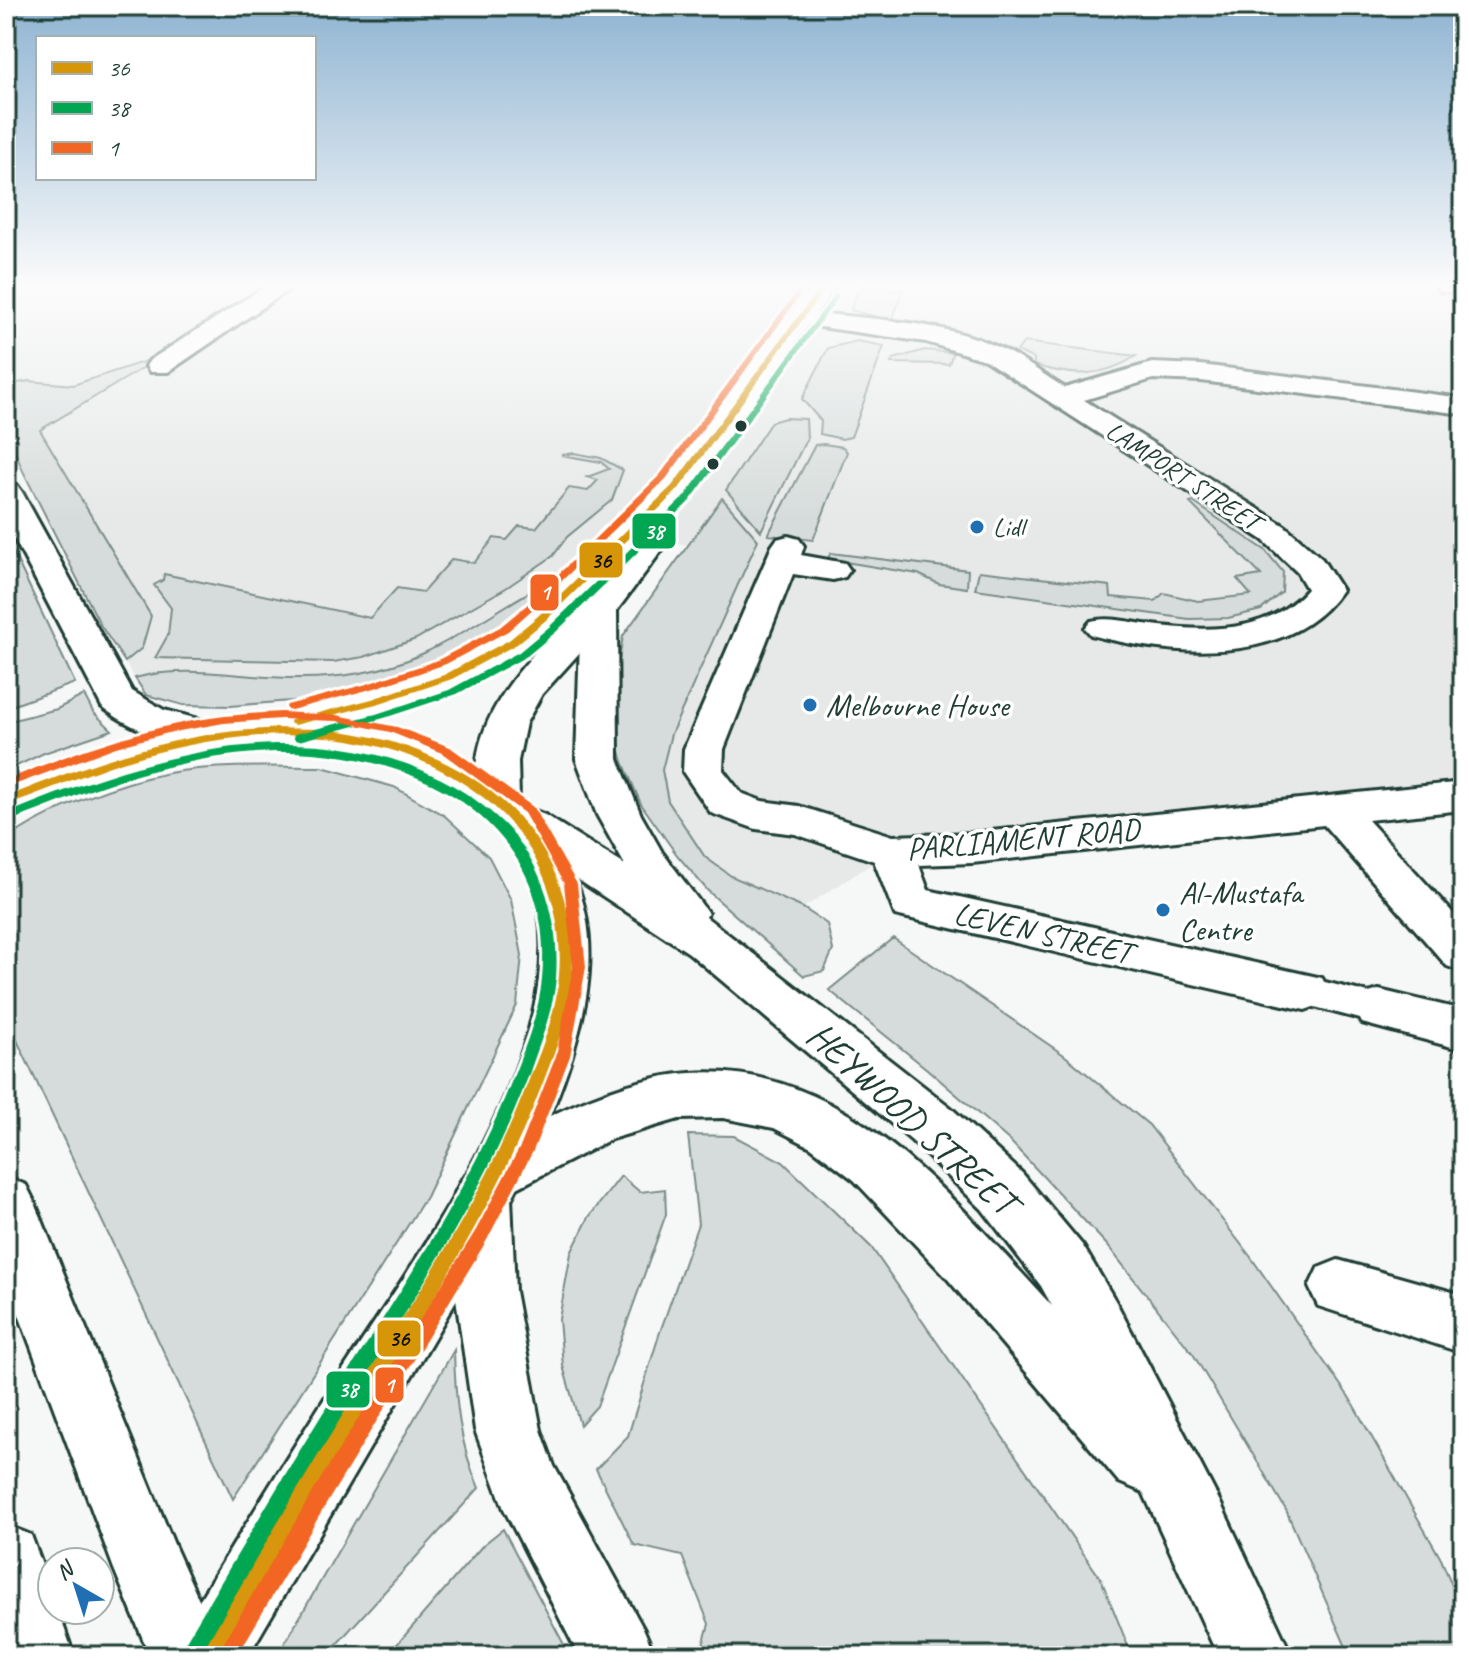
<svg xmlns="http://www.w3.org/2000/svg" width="1469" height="1662" viewBox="0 0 1469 1662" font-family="Caveat,sans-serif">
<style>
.built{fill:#e6e9e8}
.green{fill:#d6dcdb;stroke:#7a8c88;stroke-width:2}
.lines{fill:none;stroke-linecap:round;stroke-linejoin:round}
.pedestrian-casing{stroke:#1f3d34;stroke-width:6}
.minor-casing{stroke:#1f3d34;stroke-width:6}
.secondary-casing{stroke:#1f3d34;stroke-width:6}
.primary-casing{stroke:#1f3d34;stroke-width:6}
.trunk-casing{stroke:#1f3d34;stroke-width:6}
.pedestrian{fill:#fff;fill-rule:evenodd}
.minor{fill:#fff;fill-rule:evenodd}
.secondary{fill:#fff;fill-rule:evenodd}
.primary{fill:#fff;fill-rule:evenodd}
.trunk{fill:#fff;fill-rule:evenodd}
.bus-1-casing{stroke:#fff;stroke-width:6}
.bus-2-casing{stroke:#fff;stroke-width:6}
.bus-3-casing{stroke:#fff;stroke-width:6}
.bus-1{fill:#d79608;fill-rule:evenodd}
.bus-2{fill:#00a651;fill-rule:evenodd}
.bus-3{fill:#f26522;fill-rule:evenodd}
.bus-dot{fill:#1f3d34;stroke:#fff;stroke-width:3}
.poi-dot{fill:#1f6fb2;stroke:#fff;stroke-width:3}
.labels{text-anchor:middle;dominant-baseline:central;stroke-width:7;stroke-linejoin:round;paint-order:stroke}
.far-street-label{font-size:26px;fill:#1f3d34;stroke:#fff}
.far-poi-label{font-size:26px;fill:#1f3d34;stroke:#fff;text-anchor:start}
.poi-label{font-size:32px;fill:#1f3d34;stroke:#fff;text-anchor:start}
.street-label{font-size:32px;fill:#1f3d34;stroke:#fff}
.near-street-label{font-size:38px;fill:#1f3d34;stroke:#fff}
.line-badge{stroke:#fff;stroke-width:3}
.badge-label{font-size:22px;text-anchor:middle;font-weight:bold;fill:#fff}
.pale-badge-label{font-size:22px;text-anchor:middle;font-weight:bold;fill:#111}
</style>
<rect width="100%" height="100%" fill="#f6f7f7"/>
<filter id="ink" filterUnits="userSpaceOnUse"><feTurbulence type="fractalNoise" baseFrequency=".0125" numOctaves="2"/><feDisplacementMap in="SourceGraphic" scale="16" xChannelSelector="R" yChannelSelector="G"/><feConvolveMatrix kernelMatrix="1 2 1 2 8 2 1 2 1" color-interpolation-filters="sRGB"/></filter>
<g filter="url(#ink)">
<path class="built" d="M 6,286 L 1463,286 L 1463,796 L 892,851 L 803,908 L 731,876 L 705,857 L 668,801 L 662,770 L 671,734 L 750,556 L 643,537 L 467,654 L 339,697 L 230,706 L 183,705 L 146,695 L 101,626 L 23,471 L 6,429 Z"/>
<path class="green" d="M 859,286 L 903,290 L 892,321 L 851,310 Z
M 857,341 L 884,346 L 851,437 L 842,439 L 820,434 L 821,421 L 802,399 L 828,348 Z
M 1024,342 L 1136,356 C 1103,378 1071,377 1034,365 L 1034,359 L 1017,351 Z
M 925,350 L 953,353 L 949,364 L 891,363 L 893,359 Z
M 152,359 L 156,360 L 40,430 L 151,616 L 142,648 L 125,662 L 101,626 L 23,471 L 6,429 L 6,385 L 29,381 L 73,385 Z
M 785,418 L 806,419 L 807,438 L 761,531 L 726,490 L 771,422 Z
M 824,444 L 843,447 L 847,452 L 813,540 L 768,535 L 815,445 Z
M 574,453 L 601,458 L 623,470 L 612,500 L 567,537 L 553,556 L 506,588 L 416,639 L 364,657 L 333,662 L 155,658 L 168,635 L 171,608 L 154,585 L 163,580 L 164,574 L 370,618 L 397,588 L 423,592 L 452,559 L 474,563 L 494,538 L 507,540 L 519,526 L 536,528 L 569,488 L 588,491 L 598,480 L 587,477 L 609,469 L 601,462 L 561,455 Z
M 722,498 L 758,540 L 671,734 L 662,770 L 668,801 L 705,857 L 731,876 L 803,908 L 827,924 L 833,950 L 824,971 L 804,976 L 708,891 L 677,855 L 641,804 L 623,762 L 610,714 L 623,636 Z
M 1193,502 L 1265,550 L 1283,572 L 1282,592 L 1261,610 L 1228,618 L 1189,619 L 975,589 L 979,571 L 1110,586 L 1111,597 L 1155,601 L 1164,593 L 1198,601 L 1251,595 L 1237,579 L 1261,575 L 1190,503 Z
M 6,537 L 75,683 L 6,708 Z
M 831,553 L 968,570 L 967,588 L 939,584 L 918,574 L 827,559 Z
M 540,586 L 546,588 L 492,637 L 467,654 L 401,681 L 339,697 L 230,706 L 183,705 L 146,695 L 135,678 C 185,664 242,678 293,678 C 337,679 385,672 424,653 C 464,634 502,607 540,586 Z
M 84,695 L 93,712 L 112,730 L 44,753 L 6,771 L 6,722 L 57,709 Z
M 322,767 L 394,787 L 445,816 L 489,857 L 511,900 L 522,955 L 517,1005 L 426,1197 L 233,1499 L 6,1017 L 6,840 C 49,809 117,783 169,773 C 219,764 272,767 322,767 Z
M 893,938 L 1064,1055 L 1149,1125 L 1250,1256 L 1349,1397 L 1441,1559 L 1463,1611 L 1463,1656 L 1350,1656 L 1286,1510 L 1193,1354 L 1107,1245 L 1011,1142 L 927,1069 L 829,990 Z
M 688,1135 L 734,1136 L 783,1162 L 871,1247 L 1101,1579 L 1132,1656 L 700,1656 L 709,1624 L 682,1556 L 634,1545 L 596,1469 L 628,1436 L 659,1335 L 698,1224 Z
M 621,1176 L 640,1192 L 665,1189 L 666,1214 L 597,1406 L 580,1425 L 563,1366 L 559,1319 L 571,1253 L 589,1217 Z
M 454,1350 C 455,1398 459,1444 479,1488 L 326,1656 L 286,1656 L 282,1648 Z
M 503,1529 L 570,1656 L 387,1656 L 483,1545 Z"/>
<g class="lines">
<defs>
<path id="pedestrian" d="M 1305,977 L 1392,999 L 1397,1009 L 1392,1019 L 1379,1024 L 1292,1001 L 1287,991 L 1292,981 Z"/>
<path id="minor" d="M 266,286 L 294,286 L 168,372 L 150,372 L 146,366 L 150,360 Z
M 1436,286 L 1463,286 L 1463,294 L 1440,291 Z
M 801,311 C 866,320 941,319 1002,349 C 1024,360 1044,375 1065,388 L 1152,363 L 1201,365 L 1463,398 L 1463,414 L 1201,381 L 1153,379 L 1084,400 L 1285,526 L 1322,559 L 1342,590 C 1288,668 1172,656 1091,635 L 1085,628 L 1091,621 C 1111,616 1131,623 1152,625 C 1207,632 1268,634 1307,589 L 1297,572 L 1263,540 L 985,360 L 926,342 L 792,323 L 789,318 L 792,313 Z
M 788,536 L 799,539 L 804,546 L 801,555 L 845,563 L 850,570 L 845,577 L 833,580 L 793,574 L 724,749 L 723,770 L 741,793 L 762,801 L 799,806 L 893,836 L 972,833 L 1463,782 L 1463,810 L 1368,820 L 1463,924 L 1463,972 L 1447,966 L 1324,825 L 972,863 L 919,865 L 928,890 L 1322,978 L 1329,991 L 1322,1004 L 1305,1010 L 895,915 L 874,861 L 795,834 L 756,829 L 711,813 L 683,772 L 684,749 L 772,546 L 777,539 Z
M 1379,990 L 1463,1010 L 1463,1050 L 1362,1023 L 1355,1009 L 1362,995 Z
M 1338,1260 L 1463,1295 L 1463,1353 L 1318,1306 L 1309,1287 L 1318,1268 Z"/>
<path id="secondary" d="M 811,286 L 836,286 L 686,495 L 656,525 L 668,528 L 673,535 L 668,542 L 612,617 L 542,694 L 526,723 L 518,761 L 519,800 L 513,810 L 498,815 L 483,810 C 476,798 476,789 476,775 C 476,692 564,629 612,569 C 585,596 559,626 527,649 C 449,706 343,722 252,746 L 238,742 L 232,733 L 238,724 L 363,692 L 434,669 L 500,634 L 529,610 L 664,481 Z"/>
<path id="primary" d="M 599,598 L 612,601 L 617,609 L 618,759 L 641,815 L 662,852 L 708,913 L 706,917 L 950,1107 L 1022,1173 L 1083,1246 L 1116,1302 L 1219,1500 L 1292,1656 L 1218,1656 L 1143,1492 L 1119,1482 L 946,1277 L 854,1180 L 811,1147 L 774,1128 L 723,1118 L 679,1119 L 611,1139 L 517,1188 L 475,1268 L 248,1656 L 170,1656 L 181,1630 C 234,1544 286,1458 341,1373 C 430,1234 664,931 461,795 C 390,747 295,736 211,750 C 164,758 118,771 73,789 C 50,798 29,809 6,816 L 6,784 C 150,724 293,696 444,751 C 464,758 485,770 503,783 C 517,794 528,810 545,815 L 625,865 L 597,815 L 576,759 L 581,609 L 586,601 ZM 574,877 L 689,953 L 912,1141 L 982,1209 L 1041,1286 L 1052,1306 C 956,1203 847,1061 690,1073 C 643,1076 592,1096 550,1116 C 580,1042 608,954 574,877 Z"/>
<path id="trunk" d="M 6,482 L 17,485 L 22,492 L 132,691 L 164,710 L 229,727 L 235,736 L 229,745 C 193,755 131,730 102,707 L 6,523 Z
M 482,1171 L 502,1179 L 511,1197 L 515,1291 L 541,1430 L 554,1466 L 644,1630 L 655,1656 L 579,1656 L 504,1509 L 475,1430 L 455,1291 L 453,1197 L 462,1179 Z
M 6,1177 L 26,1185 L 35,1203 L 175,1547 L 224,1656 L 150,1656 L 114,1569 L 6,1280 Z
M 6,1525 L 31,1535 L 52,1592 L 52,1610 L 58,1610 L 74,1656 L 6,1656 Z"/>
</defs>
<use href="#pedestrian" class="pedestrian-casing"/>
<use href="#minor" class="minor-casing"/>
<use href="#secondary" class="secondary-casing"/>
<use href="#primary" class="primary-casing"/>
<use href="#trunk" class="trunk-casing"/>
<use href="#pedestrian" class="pedestrian"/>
<use href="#minor" class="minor"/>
<use href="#secondary" class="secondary"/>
<use href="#primary" class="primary"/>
<use href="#trunk" class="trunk"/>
<defs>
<path id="bus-1" d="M 821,286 L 827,286 L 678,490 L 546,620 L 517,644 L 452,679 L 380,703 L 295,725 L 291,724 L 290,722 L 291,720 L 372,699 L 444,675 L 509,640 L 538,616 L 672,486 Z
M 276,728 C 294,729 313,728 331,730 C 396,737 465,763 511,809 C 557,855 577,916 572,981 C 569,1015 556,1049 544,1080 C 501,1194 435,1297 371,1400 C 319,1485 268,1570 218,1656 L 197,1656 C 203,1642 211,1630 219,1617 C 233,1594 247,1570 261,1547 C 303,1477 346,1408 390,1338 C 443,1255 495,1171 530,1077 C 542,1048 554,1017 558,985 C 567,911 540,840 480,795 C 375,715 230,726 110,766 C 75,778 41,793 6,805 L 6,797 C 75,769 146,743 220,733 C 239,730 258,730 276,728 Z"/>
<path id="bus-2" d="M 835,294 L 840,295 L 690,501 L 557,631 L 527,656 L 457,694 L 384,718 L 299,741 L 295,740 L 293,737 L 295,734 L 376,714 L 449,690 L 519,652 L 549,627 L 684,497 Z
M 275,744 C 293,744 311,744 329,746 C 392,753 457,778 503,823 C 544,864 560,921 556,978 C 553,1012 539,1045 528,1077 C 486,1189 420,1288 358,1390 C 304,1477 252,1566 200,1655 L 188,1656 L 183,1648 L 186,1641 C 239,1552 291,1463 346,1376 C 408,1279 472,1184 514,1075 C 526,1045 539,1012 542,979 C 549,905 524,848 465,804 C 448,791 429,782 408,774 C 314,738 214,751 120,780 C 83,791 48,808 12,820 L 6,816 L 8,813 C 76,785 146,760 219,749 C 238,746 256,745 275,744 Z"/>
<path id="bus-3" d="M 801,286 L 807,286 L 666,479 L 534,608 L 508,631 L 446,664 L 375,688 L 291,710 L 287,709 L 286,707 L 287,705 L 367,684 L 438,660 L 500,627 L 528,604 L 660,475 Z
M 281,712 L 337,715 L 397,727 L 450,747 L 533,807 L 577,884 L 586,967 L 570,1056 L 533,1151 L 487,1240 L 331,1496 L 237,1656 L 216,1656 L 318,1483 L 476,1230 L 521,1145 L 556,1056 L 573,967 L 564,884 L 524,813 L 442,753 L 390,732 L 337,721 L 281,719 L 224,723 L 168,733 L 116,747 L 6,788 L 6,780 C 76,751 150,725 225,716 C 244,714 263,713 281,712 Z"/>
</defs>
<use href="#bus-1" class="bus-1-casing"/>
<use href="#bus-2" class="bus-2-casing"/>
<use href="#bus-3" class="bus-3-casing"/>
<use href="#bus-1" class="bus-1"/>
<use href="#bus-2" class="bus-2"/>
<use href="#bus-3" class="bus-3"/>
</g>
</g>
<linearGradient id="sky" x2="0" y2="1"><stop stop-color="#8fb4d2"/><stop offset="0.55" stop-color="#fbfbfb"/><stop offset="1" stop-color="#fbfbfb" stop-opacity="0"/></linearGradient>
<rect width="1469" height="519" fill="url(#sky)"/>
<g class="bus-dot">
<circle cx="741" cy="426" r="7"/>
<circle cx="713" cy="464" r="7"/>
</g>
<g class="poi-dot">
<circle cx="977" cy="527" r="8"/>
<circle cx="810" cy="705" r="8"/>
<circle cx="1163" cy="910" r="8"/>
</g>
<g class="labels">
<g class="far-street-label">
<text transform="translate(1183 476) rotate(33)">LAMPORT STREET</text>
</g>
<g class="far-poi-label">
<text x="993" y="527">Lidl</text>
</g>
<g class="poi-label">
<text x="826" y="705">Melbourne House</text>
<text x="1179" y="892">Al-Mustafa<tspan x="1179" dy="37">Centre</tspan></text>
</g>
<g class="street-label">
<text transform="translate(1023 839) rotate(-5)">PARLIAMENT ROAD</text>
<text transform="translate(1043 933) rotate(13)">LEVEN STREET</text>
</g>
<g class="near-street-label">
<text transform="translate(912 1118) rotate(42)">HEYWOOD STREET</text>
</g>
</g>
<g class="line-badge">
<rect x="631" y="512" width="46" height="38" rx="8" fill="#00a651"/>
<rect x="578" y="541" width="46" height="38" rx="8" fill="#d79608"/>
<rect x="529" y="573" width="31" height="39" rx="8" fill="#f26522"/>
<rect x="376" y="1319" width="46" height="39" rx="8" fill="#d79608"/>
<rect x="374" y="1366" width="31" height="38" rx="8" fill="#f26522"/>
<rect x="325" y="1370" width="46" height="39" rx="8" fill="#00a651"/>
</g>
<g class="badge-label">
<text x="654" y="539">38</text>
<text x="545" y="600">1</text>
<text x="389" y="1393">1</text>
<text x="348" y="1397">38</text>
</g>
<g class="pale-badge-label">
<text x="601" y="568">36</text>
<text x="399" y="1346">36</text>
</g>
<rect width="1469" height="1662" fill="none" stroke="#fff" stroke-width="32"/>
<rect x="16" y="16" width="1437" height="1630" fill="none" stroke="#1f3d34" stroke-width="3" filter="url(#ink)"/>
<rect x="36" y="36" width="280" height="144" fill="#ffffff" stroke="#a5b1ae" stroke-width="2"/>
<rect x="52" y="62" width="40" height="12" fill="#d79608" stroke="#a5b1ae" stroke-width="2"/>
<text x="108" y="76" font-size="24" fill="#1f3d34">36</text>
<rect x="52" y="102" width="40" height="12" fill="#00a651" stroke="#a5b1ae" stroke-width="2"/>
<text x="108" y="116" font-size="24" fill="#1f3d34">38</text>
<rect x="52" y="142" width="40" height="12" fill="#f26522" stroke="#a5b1ae" stroke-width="2"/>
<text x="108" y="156" font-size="24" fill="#1f3d34">1</text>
<g transform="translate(76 1586) rotate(321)"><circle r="38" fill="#ffffff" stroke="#a5b1ae" stroke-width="2"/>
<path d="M0-6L14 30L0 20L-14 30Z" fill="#1f6fb2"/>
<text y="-12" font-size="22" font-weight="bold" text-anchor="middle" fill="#1f3d34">N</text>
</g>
</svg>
